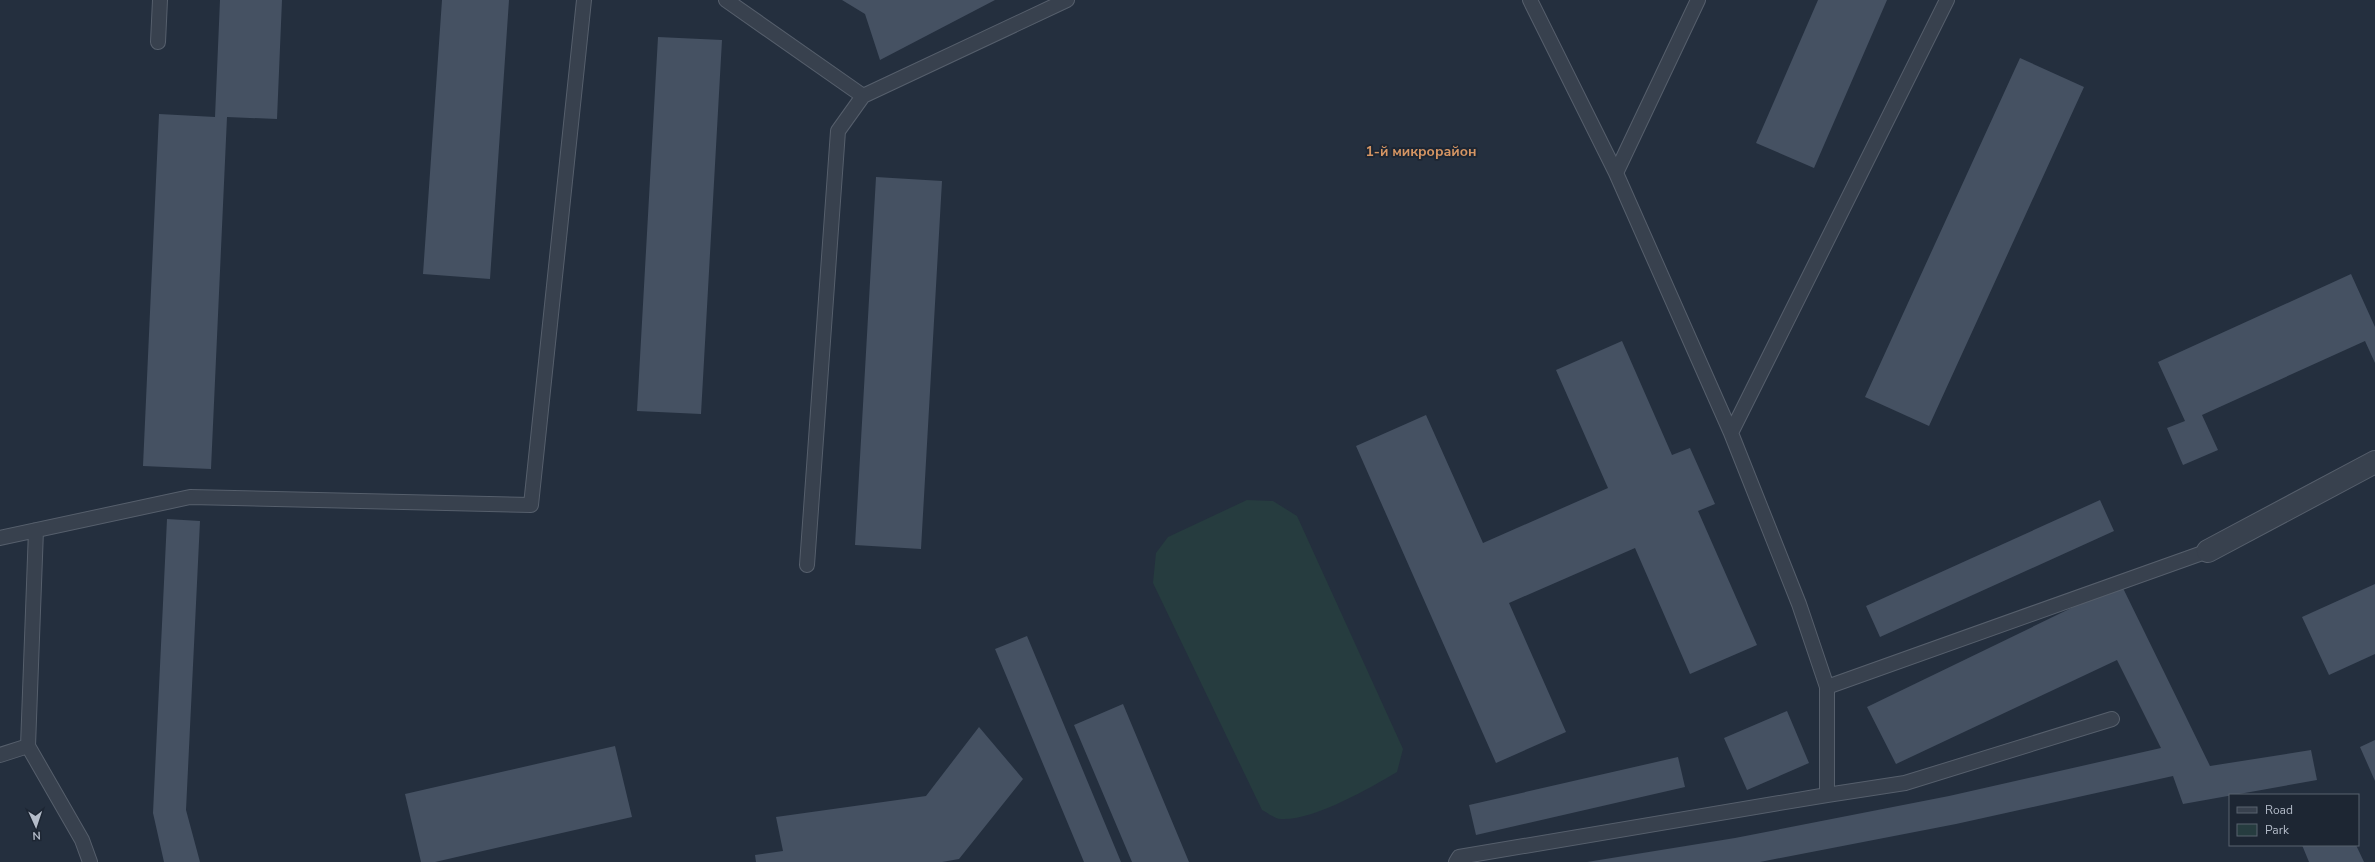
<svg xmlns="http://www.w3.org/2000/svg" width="2375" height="862" viewBox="0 0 2375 862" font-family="'Nunito Sans',sans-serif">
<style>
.green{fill:#263c3f}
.building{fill:#455162}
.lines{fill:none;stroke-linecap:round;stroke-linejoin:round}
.lane-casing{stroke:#565f6c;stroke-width:16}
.street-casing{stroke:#565f6c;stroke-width:24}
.lane{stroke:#38414e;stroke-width:14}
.street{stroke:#38414e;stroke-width:22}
.labels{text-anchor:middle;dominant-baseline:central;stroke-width:4;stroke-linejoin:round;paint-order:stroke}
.district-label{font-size:14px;font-weight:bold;fill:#d59563;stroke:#1d2633}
</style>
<rect width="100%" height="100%" fill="#242f3e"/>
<path class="green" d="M 1247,500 L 1273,501 L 1297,516 L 1403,749 L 1397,772 C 1370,788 1313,821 1281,819 C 1275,819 1268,813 1262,810 L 1153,583 L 1156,553 L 1168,537 Z"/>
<path class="building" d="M 220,0 L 282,0 L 277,119 L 227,117 L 211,469 L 143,466 L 159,114 L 215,117 Z
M 442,0 L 509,0 L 490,279 L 423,274 Z
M 842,0 L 995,0 L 880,60 L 865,14 Z
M 1818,0 L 1887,0 L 1814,168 L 1756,143 Z
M 658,37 L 722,40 L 701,414 L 637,411 Z
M 2020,58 L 2084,87 L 1929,426 L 1865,397 Z
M 876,177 L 942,181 L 921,549 L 855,545 Z
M 2351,274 L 2375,327 L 2375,363 L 2365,341 L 2202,415 L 2218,450 L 2183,465 L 2167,428 L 2185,421 L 2158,362 Z
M 1622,341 L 1672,455 L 1690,448 L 1715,504 L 1698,511 L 1757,645 L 1690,674 L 1635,548 L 1509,603 L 1566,732 L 1496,763 L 1356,446 L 1426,415 L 1483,543 L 1608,488 L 1556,370 Z
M 2100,500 L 2114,531 L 1880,637 L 1866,606 Z
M 167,519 L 200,521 L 186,810 L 200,862 L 164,862 L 153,813 Z
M 2121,584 L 2210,766 L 2311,750 L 2317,780 L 2183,804 L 2173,776 L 1956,824 L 1760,862 L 1587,862 L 1735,838 L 1949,796 L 2161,748 L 2117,660 L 1896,764 L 1867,707 Z
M 2375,584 L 2375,654 L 2329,675 L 2302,617 Z
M 1027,636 L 1121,862 L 1084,862 L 995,649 Z
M 1123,704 L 1189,862 L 1132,862 L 1074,725 Z
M 1787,711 L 1809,763 L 1747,790 L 1724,738 Z
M 979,727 L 1023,779 L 959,859 L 942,862 L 756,862 L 755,855 L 783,851 L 776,817 L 926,796 Z
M 2375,740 L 2375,781 L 2360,747 Z
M 615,746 L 632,817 L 435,862 L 421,862 L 405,794 Z
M 1678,757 L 1685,787 L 1476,835 L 1469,805 Z
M 2302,845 L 2356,845 L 2364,862 L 2309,862 Z"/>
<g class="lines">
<defs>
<path id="lane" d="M 726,0 L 863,96
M 158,42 L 160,0
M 1616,173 L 1698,0
M 1731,433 L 1947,0
M 0,538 L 190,497 L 531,505 L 584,0
M 807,565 L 838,131 L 863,96 L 1067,0
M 1827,687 L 2208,551
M 28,746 L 82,840 L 90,862
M 0,755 L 28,746 L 36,530
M 1827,795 L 1905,783 L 2112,719
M 1456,862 L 1459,857 L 1827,795 L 1827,687 L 1799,604 L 1731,433 L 1616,173 L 1530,0"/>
<path id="street" d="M 2208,551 L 2375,462"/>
</defs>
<use href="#lane" class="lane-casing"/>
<use href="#street" class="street-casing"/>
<use href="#lane" class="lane"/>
<use href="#street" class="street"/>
</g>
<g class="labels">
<g class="district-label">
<text x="1421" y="151">1-й микрорайон</text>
</g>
</g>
<rect x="2229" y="794" width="130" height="52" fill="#1d2633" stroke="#59626f"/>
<rect x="2237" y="807" width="20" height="6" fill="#38414e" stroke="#59626f"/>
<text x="2265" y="814" font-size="12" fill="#b4bcc9">Road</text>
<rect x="2237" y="824" width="20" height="12" fill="#263c3f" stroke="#59626f"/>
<text x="2265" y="834" font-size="12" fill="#b4bcc9">Park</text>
<g transform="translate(36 826) rotate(177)" stroke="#1d2633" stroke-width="3" paint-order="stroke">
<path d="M0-3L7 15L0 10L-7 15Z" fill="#b4bcc9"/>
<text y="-6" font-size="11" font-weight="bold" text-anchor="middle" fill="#b4bcc9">N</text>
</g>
</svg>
